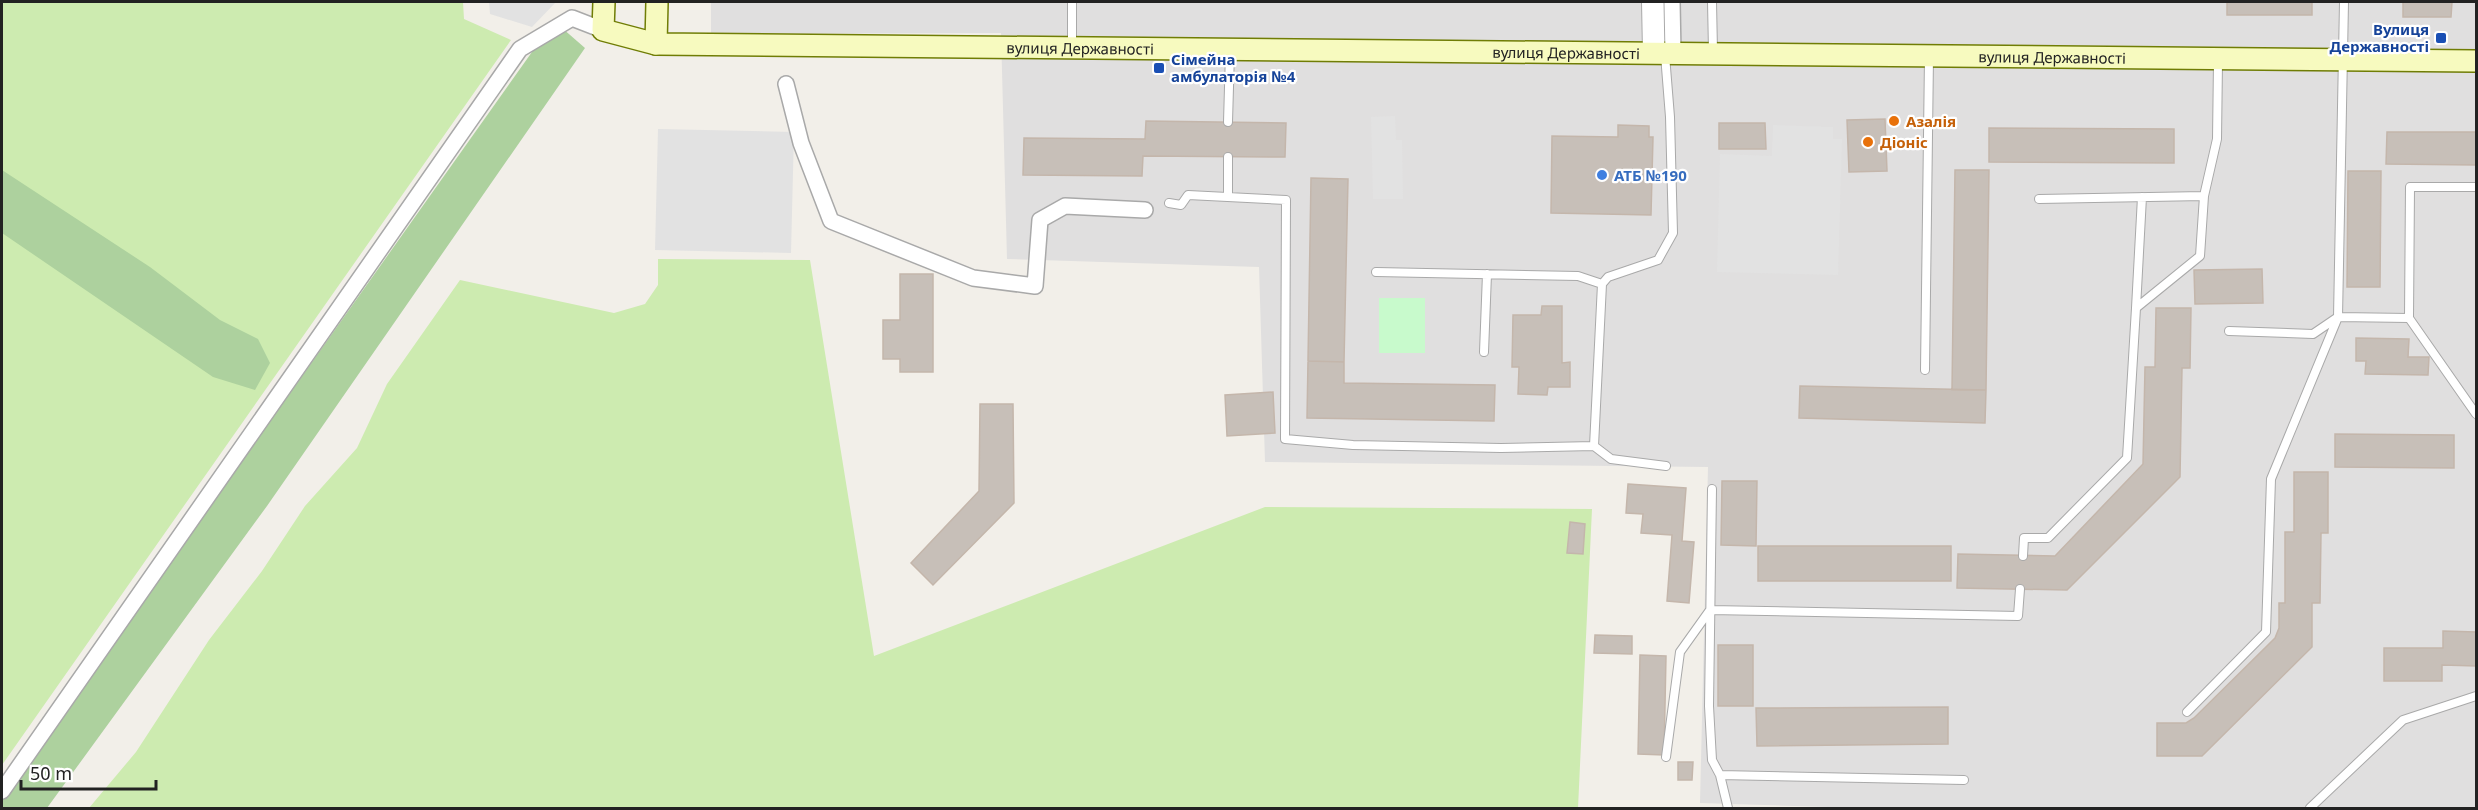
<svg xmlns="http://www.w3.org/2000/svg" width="2478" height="810" viewBox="0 0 2478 810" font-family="'Noto Sans',sans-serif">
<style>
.residential{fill:#e0dfdf}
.grass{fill:#cdebb0}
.forest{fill:#add19e}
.park{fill:#c8facc}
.parking{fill:#e2e2e2}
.building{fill:#c7bfb8;stroke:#c4b6ab;stroke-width:1.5}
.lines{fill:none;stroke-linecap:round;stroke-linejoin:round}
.lane-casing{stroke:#a9a9a9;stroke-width:10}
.street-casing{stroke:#a9a9a9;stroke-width:18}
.secondary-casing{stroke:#707d05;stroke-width:24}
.lane{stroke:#fff;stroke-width:8}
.street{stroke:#fff;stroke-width:15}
.secondary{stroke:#f7fabf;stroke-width:21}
.transit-dot{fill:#1a4fb4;stroke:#fff;stroke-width:2}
.food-dot{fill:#e8710a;stroke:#fff;stroke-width:2}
.shop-dot{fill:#3f7fe0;stroke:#fff;stroke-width:2}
.labels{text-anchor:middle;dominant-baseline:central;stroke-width:4.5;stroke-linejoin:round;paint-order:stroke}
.transit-label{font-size:15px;font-weight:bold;fill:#164399;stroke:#fff;text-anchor:end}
.street-label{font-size:15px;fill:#222;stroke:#fff}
.food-label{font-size:15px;font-weight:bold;fill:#c56008;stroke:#fff;text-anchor:start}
.shop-label{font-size:15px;font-weight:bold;fill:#366cbe;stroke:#fff;text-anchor:start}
</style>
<rect width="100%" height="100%" fill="#f2efe9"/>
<path class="residential" d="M 711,2 L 2476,2 L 2476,808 L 1861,808 L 1700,803 L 1708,467 L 1265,462 L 1259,267 L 1007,259 L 1001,33 L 711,34 Z"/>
<path class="grass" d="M 2,2 L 463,2 L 464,19 L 511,40 L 2,765 Z
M 658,259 L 810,260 L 874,656 L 1265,507 L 1592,509 L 1578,808 L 89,808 L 136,752 L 209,640 L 262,571 L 305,506 L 357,448 L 387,384 L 460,280 L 614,313 L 645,304 L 658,285 Z"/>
<path class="forest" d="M 554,21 L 585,48 L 267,506 L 47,808 L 2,808 L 2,799 Z
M 2,170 L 150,267 L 220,320 L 258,339 L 270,363 L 255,390 L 213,377 L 2,233 Z"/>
<path class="park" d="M 1379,298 L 1425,298 L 1425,353 L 1379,353 Z"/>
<path class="parking" d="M 489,2 L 556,2 L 532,27 L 490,14 Z
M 1395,116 L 1396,140 L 1402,140 L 1403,199 L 1373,199 L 1371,117 Z
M 1773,125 L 1833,127 L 1833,139 L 1842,139 L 1838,275 L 1717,272 L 1720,154 L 1772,156 Z
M 658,129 L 794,132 L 791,253 L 655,250 Z"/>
<path class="building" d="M 2227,2 L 2312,2 L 2312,15 L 2227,15 Z
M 2403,2 L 2452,2 L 2451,17 L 2403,17 Z
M 1885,119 L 1887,171 L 1849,172 L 1847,120 Z
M 1146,121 L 1286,123 L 1285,157 L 1143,156 L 1142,176 L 1023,175 L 1024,138 L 1145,139 Z
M 1719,123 L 1765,123 L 1766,149 L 1719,149 Z
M 1618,125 L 1649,126 L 1649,137 L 1653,137 L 1651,215 L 1551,213 L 1552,136 L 1618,137 Z
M 1989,128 L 2174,129 L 2174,163 L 1989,162 Z
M 2387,132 L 2476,132 L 2476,165 L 2386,164 Z
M 1955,170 L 1989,170 L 1986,390 L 1952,390 Z
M 2348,171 L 2381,171 L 2380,287 L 2347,287 Z
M 1311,178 L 1348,179 L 1344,362 L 1308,361 Z
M 2262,269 L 2263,303 L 2195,304 L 2194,270 Z
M 900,274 L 933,274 L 933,372 L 900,372 L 900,359 L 883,359 L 883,320 L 900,320 Z
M 1542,306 L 1562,306 L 1562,363 L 1570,362 L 1570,387 L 1548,387 L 1547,395 L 1518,394 L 1519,367 L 1512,367 L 1513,315 L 1541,315 Z
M 2156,308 L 2191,308 L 2190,368 L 2182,368 L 2180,477 L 2067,590 L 1957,588 L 1958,554 L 2055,556 L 2143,464 L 2145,367 L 2155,367 Z
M 2356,338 L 2409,339 L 2408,357 L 2429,357 L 2428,375 L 2365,374 L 2366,361 L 2356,361 Z
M 1308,361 L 1344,362 L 1344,383 L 1495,385 L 1494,421 L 1307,418 Z
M 1800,386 L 1986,390 L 1985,423 L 1799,418 Z
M 1273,392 L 1275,433 L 1227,436 L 1225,395 Z
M 980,404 L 1013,404 L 1014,503 L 933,585 L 911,563 L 979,491 Z
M 2335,434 L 2454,435 L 2454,468 L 2335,467 Z
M 2294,472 L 2328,472 L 2328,533 L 2321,533 L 2320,603 L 2312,603 L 2312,647 L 2202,756 L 2157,756 L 2157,723 L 2186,723 L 2194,718 L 2275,638 L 2279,628 L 2279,603 L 2285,603 L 2285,532 L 2294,532 Z
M 1722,481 L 1757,481 L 1756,546 L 1721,545 Z
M 1628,484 L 1686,488 L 1682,541 L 1694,542 L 1689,603 L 1667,601 L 1672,535 L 1641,533 L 1643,514 L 1626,513 Z
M 1570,522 L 1585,524 L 1583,554 L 1567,553 Z
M 1758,546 L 1951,546 L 1951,581 L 1758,581 Z
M 2443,631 L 2476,632 L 2476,666 L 2442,665 L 2442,681 L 2384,681 L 2384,648 L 2443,648 Z
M 1595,635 L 1632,636 L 1632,654 L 1594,653 Z
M 1718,645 L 1753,645 L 1753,706 L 1718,706 Z
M 1640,655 L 1666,656 L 1664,755 L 1638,754 Z
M 1948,707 L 1948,744 L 1757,746 L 1756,708 Z
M 1678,762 L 1693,762 L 1692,780 L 1678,780 Z"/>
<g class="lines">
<defs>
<path id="lane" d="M 1072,2 L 1072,45
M 1646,2 L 1647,52
M 1712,2 L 1713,51
M 1228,122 L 1230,52
M 1228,197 L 1228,157
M 2039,199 L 2204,196 L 2217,139 L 2218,62
M 1169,203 L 1181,205 L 1188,195 L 1286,200 L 1285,439 L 1353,445 L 1501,448 L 1594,446 L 1611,459 L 1666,466
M 1376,272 L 1578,276 L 1602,284
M 2136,308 L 2142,197
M 2409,318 L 2476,414
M 2229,331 L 2313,334 L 2338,317 L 2409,318 L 2410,187 L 2476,187
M 1484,352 L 1487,274
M 1925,370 L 1929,57
M 1594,446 L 1602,284 L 1608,277 L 1658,260 L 1673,233 L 1670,117 L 1665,55
M 1712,489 L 1709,706 L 1712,760 L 1720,775 L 1964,780
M 2023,556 L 2024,538 L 2048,538 L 2127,458 L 2136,308 L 2200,256 L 2204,196
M 2187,712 L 2266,632 L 2271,479 L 2338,317 L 2344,2
M 1666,757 L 1680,652 L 1710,610 L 2018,616 L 2020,589
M 1720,775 L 1728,808
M 2310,808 L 2403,720 L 2476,696"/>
<path id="street" d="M 1656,2 L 1657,54
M 1672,2 L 1673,54
M 786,84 L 801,143 L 831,221 L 973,278 L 1035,286 L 1040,220 L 1065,206 L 1145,210
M 2,791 L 520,49 L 572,18 L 603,30"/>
<g id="secondary">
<path id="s1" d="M 604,2 L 603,30 L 656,44 L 2476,61"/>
<path d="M 656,44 L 657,2"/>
</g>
</defs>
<use href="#lane" class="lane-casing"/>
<use href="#street" class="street-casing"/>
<use href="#secondary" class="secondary-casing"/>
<use href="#lane" class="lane"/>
<use href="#street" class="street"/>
<use href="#secondary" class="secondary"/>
</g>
<g class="transit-dot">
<rect x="2435" y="32" width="12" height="12" rx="3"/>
<rect x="1153" y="62" width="12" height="12" rx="3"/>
</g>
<g class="food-dot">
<circle cx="1894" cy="121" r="6"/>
<circle cx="1868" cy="142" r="6"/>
</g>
<circle class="shop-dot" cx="1602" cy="175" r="6"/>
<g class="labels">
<g class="transit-label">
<text x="2429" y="29">Вулиця<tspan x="2429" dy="17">Державності</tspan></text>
<text x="1171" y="59" text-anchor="start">Сімейна<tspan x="1171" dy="17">амбулаторія №4</tspan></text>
</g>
<g class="street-label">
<text stroke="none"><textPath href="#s1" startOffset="507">вулиця Державності</textPath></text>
<text stroke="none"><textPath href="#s1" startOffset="993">вулиця Державності</textPath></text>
<text stroke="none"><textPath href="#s1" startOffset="1479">вулиця Державності</textPath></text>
</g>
<g class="food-label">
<text x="1906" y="121">Азалія</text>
<text x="1880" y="142">Діоніс</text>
</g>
<g class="shop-label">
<text x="1614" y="175">АТБ №190</text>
</g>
</g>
<rect width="2478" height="810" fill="none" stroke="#222222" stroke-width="6"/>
<path d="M21 780v9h135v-9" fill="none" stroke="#222222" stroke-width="3"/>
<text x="30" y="780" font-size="18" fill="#222222" stroke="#ffffff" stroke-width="4.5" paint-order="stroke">50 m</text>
</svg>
